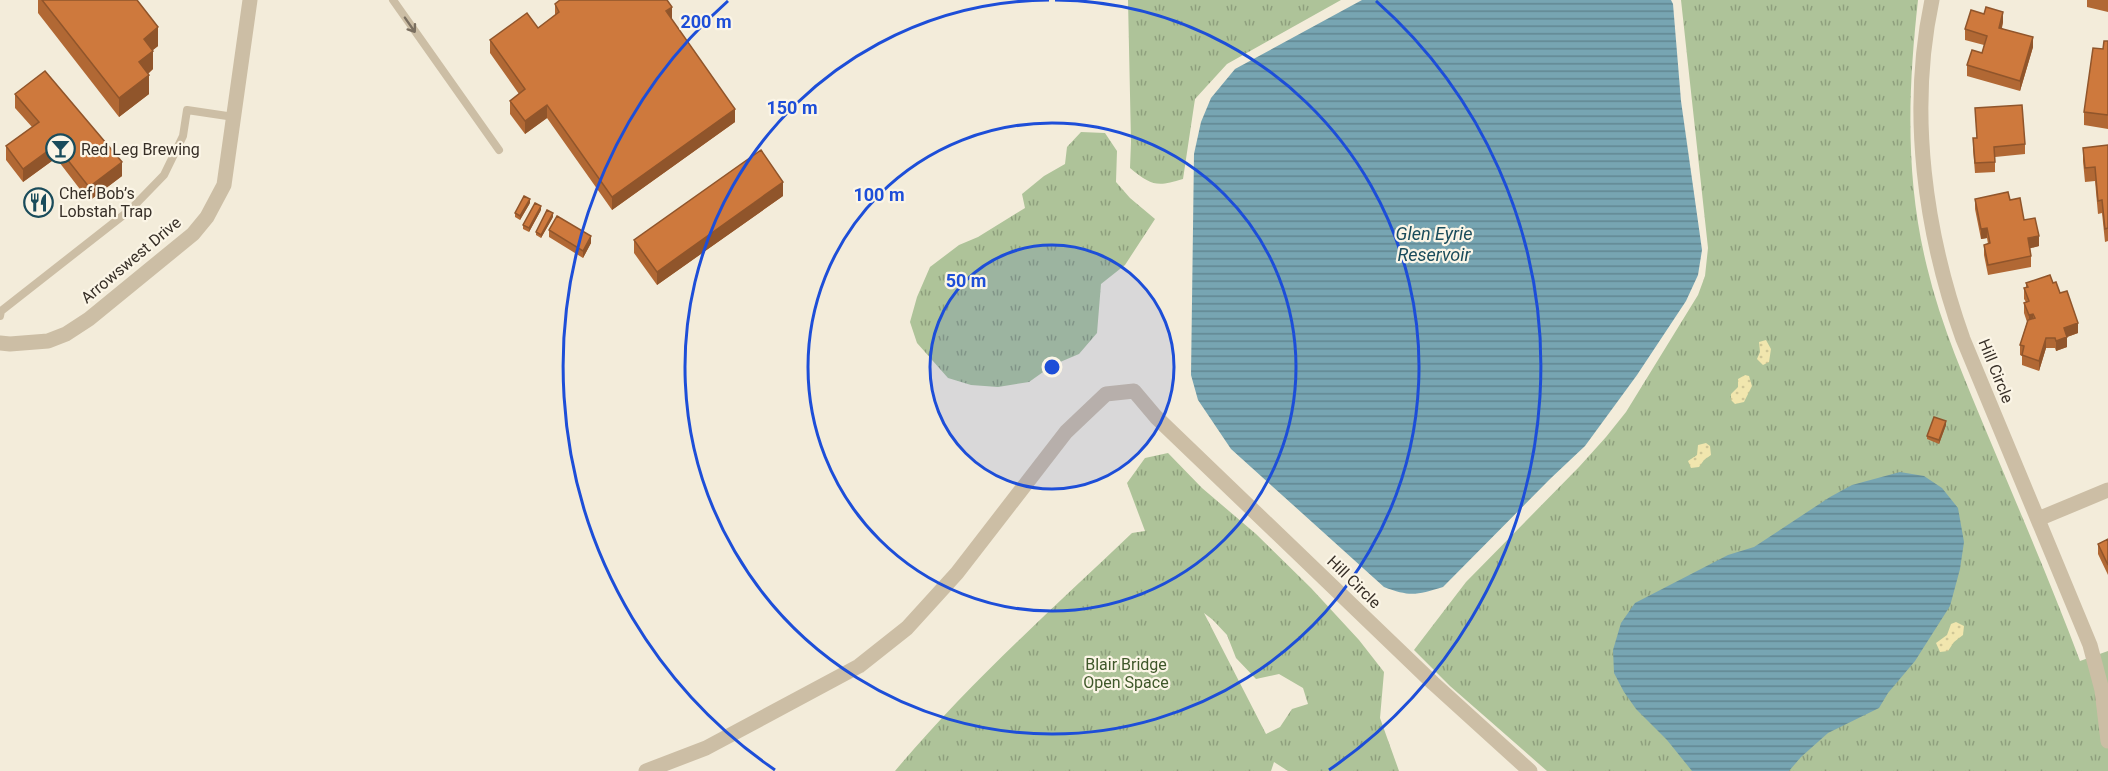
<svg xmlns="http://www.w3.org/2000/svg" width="2108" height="771" viewBox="0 0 2108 771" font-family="Roboto,sans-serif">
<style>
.grass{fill:url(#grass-tufts);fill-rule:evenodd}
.sand{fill:url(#sand-dots)}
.water{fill:url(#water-rules)}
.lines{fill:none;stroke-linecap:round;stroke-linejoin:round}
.lane{stroke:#ccbea5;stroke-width:8}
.street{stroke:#ccbea5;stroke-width:15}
.wall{fill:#b16834}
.shaded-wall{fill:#90552b}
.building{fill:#ce793d;stroke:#90552b;stroke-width:1.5}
.oneway{stroke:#7a6f60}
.ring{fill:none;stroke:#1d4ed8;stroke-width:3}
.labels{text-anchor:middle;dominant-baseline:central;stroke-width:4.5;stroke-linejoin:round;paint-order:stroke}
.poi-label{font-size:16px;fill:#372f27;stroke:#fbf5e6;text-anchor:start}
.street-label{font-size:16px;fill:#372f27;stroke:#fbf5e6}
.park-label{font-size:16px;fill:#3e5729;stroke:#fbf5e6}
.water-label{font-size:18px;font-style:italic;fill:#1a4c5b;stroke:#fbf5e6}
.centre{fill:#1d4ed8;stroke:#fbf5e6;stroke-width:3}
.ring-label{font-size:18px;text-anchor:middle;font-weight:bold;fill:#1d4ed8;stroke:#fbf5e6;stroke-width:4.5;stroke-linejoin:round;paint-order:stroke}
</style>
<defs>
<pattern id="grass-tufts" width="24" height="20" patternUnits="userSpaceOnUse" patternTransform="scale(1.5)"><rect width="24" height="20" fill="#aec399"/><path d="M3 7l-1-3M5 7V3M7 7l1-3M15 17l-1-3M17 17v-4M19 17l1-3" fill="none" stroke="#8e9f7d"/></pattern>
<pattern id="sand-dots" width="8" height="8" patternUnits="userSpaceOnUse" patternTransform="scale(1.5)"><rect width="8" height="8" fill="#f1e6ae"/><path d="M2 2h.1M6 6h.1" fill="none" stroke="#cfc696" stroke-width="1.8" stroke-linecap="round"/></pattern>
<pattern id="water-rules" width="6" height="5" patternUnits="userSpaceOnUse" patternTransform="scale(1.5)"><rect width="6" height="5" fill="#77a5b2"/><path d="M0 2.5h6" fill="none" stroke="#628791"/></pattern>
</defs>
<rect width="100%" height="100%" fill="#f3ecda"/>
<path class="grass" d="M 1128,0 L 1341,0 L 1227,64 L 1195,99 L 1183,179 C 1157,187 1152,186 1130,168 L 1131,142 Z
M 1681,0 L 1918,0 C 1908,90 1905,178 1927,267 C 1941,326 1966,382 1989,438 C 2020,512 2052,586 2080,661 L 2108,651 L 2108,771 L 1547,771 L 1450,686 L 1414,650 L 1466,582 L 1579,467 L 1606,437 L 1626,412 L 1698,295 L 1705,276 L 1708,248 Z
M 1081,132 L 1105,133 L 1117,151 L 1116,182 L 1130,198 L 1155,219 L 1125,265 L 1101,284 L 1097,333 L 1079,354 L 1053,365 L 1029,382 L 998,387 L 971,385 L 948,378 L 917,343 L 910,322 L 917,297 L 930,267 L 959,245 L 978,237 L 1025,208 L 1022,194 L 1044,176 L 1065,164 L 1067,147 Z
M 1168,453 L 1202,488 L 1256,534 L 1311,588 L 1359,640 L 1384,672 L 1380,718 L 1399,771 L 1288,771 L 1274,762 L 1271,771 L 895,771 C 967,685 1051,610 1132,533 L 1145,531 L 1127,483 L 1145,458 ZM 1204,613 L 1213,620 L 1227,635 L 1236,658 L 1256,679 L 1279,674 L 1303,688 L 1308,704 L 1292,709 L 1280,727 L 1266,734 Z"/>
<path class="sand" d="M 1766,340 L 1771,349 L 1769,362 L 1763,365 L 1757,359 L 1760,352 L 1759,342 Z
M 1745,375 L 1749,376 L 1752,386 L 1744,402 L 1735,404 L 1731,400 L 1731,394 L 1738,387 L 1738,379 Z
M 1706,443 L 1710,446 L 1711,455 L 1704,460 L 1699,467 L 1691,468 L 1688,461 L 1697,455 L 1698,445 Z
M 1956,622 L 1964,626 L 1963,635 L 1954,642 L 1948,651 L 1940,652 L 1936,643 L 1947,635 L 1951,624 Z"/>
<path class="water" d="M 1362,0 L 1671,0 L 1673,4 L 1681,101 L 1702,250 L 1698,275 L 1686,301 L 1637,375 L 1585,446 L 1550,479 L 1443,587 C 1417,595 1410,597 1384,587 L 1231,449 L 1198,400 L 1191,375 L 1194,154 L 1201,122 L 1211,98 L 1235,69 Z
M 1900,472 L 1924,476 L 1942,488 L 1958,508 L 1964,542 L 1960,569 L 1950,606 L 1915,661 L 1888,693 L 1879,708 L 1828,733 L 1801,757 L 1789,771 L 1692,771 L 1667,740 L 1636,709 L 1624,692 L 1614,673 L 1613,650 L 1621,623 L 1635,603 L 1728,555 L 1754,547 L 1830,497 L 1852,485 Z"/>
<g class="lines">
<path class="lane" d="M 393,0 L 499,150
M 0,316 L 1,311 L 130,210 L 164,175 L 183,136 L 187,110 L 234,117"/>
<path class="street" d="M 1932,0 C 1908,112 1925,233 1963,339 L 2090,645 L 2102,690 L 2108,741
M 0,343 L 10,344 L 48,341 L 66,334 L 89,319 L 193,234 L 207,217 L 224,185 L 250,0
M 2038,519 L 2108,490
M 646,771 L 706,748 L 859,666 L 907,628 L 957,573 L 1066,432 L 1106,394 L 1134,391 L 1156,417 L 1433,683 L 1530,771"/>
</g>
<path class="wall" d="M 38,0 L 137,0 L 158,46 L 153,50 L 153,69 L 148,74 L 149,94 L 119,117 L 38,13 Z
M 2087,0 L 2108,0 L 2108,12 L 2087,7 Z
M 555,4 L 672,20 L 735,122 L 612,210 L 547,118 L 525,134 L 510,114 L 510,101 L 519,94 L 490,53 L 490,40 L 538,28 L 555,16 Z
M 2003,22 L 2002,28 L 2033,47 L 2020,91 L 1967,76 L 1967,65 L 1982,53 L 1984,45 L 1965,40 L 1965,29 Z
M 2108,41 L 2108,129 L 2084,125 L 2084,112 L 2103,49 Z
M 15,94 L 122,176 L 89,201 L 56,158 L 23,182 L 6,160 L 6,146 L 32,127 L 15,108 Z
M 1975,108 L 2025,144 L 2025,154 L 1995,157 L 1995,172 L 1975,173 L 1973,148 L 1973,138 L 1977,138 Z
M 2108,145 L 2108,241 L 2105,242 L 2102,213 L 2098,214 L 2095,181 L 2085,182 L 2083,161 L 2083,148 Z
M 783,196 L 657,285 L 634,253 L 634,240 Z
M 1975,199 L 2010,200 L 2024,220 L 2039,246 L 2030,248 L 2031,256 L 2031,267 L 1988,275 L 1984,255 L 1984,245 L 1988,244 L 1987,238 L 1981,239 L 1975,209 Z
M 530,203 L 520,220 L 515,217 L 515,213 Z
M 541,210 L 529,232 L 523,229 L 523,225 Z
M 553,217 L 541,238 L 536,235 L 536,232 Z
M 549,230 L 591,243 L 583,258 L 549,237 Z
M 2026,283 L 2053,283 L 2060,293 L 2078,333 L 2067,337 L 2067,347 L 2056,351 L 2055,348 L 2046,348 L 2039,371 L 2022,365 L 2022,356 L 2020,355 L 2020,345 L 2027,322 L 2024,313 L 2024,303 L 2026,302 L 2024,299 L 2024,288 L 2026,288 Z
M 1946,425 L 1939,444 L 1927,439 L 1927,436 Z
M 2108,539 L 2108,575 L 2098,554 L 2098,544 Z"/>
<path class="shaded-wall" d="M 672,7 L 672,20 L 666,11 Z
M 2003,12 L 2003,22 L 1999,38 L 1999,28 Z
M 158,27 L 158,46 L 144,57 L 144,39 Z
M 2033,37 L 2033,47 L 2020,91 L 2020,81 Z
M 153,51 L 153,69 L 139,81 L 139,62 Z
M 149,75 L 149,94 L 119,117 L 119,98 Z
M 547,105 L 547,118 L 525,134 L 525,121 Z
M 735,109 L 735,122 L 612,210 L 612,197 Z
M 56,145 L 56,158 L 23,182 L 23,169 Z
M 122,162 L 122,176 L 89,201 L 89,187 Z
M 783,182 L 783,196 L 657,285 L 657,272 Z
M 530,199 L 530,203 L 520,220 L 520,216 Z
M 541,206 L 541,210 L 529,232 L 529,228 Z
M 553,213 L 553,217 L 541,238 L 541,235 Z
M 1987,228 L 1987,238 L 1981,239 L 1981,229 Z
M 591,236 L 591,243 L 583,258 L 583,251 Z
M 2039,236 L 2039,246 L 2028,249 L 2028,238 Z
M 2033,314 L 2033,324 L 2029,325 L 2029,315 Z
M 2078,323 L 2078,333 L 2067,337 L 2067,347 L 2056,351 L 2056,341 L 2064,328 Z
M 2046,338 L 2046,348 L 2039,371 L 2039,361 Z
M 1946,421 L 1946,425 L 1939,444 L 1939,440 Z"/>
<path class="building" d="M 42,0 L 137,0 L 158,27 L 144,39 L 153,51 L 139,62 L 149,75 L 119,98 Z
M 560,0 L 667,0 L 672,7 L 666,11 L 735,109 L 612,197 L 547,105 L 525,121 L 510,101 L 525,89 L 490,40 L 527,13 L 538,28 L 559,12 L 555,4 Z
M 1986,7 L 2003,12 L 1999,28 L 2033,37 L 2020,81 L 1967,65 L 1972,50 L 1982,53 L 1987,36 L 1965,29 L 1971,10 L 1984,14 Z
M 2104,41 L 2108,41 L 2108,115 L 2084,112 L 2093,48 L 2103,49 Z
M 45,71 L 122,162 L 89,187 L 56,145 L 23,169 L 6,146 L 39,122 L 15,94 Z
M 2022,105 L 2025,144 L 1994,147 L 1995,162 L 1975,163 L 1973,138 L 1977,138 L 1975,108 Z
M 2108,145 L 2108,228 L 2105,229 L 2102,200 L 2098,201 L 2095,167 L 2085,168 L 2083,148 Z
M 761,150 L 783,182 L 657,272 L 634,240 Z
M 2008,192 L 2010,200 L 2020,198 L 2024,220 L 2035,218 L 2039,236 L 2028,238 L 2031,256 L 1988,265 L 1984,245 L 1990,243 L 1987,228 L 1981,229 L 1975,199 Z
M 524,196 L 530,199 L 520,216 L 515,213 Z
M 535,203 L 541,206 L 529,228 L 523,225 Z
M 547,210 L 553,213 L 541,235 L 536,232 Z
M 557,216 L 591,236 L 583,251 L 549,230 Z
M 2050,275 L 2053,283 L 2056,282 L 2060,293 L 2067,291 L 2078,323 L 2064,328 L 2067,337 L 2056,341 L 2055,338 L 2046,338 L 2039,361 L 2022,355 L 2024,346 L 2020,345 L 2028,320 L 2035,318 L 2033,314 L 2029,315 L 2024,303 L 2029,301 L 2024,288 L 2028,287 L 2026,283 Z
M 1934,417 L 1946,421 L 1939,440 L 1927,436 Z
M 2108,539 L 2108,565 L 2098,544 Z"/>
<defs><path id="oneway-shaft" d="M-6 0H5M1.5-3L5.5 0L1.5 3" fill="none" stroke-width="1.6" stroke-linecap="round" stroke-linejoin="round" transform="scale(1.5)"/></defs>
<use class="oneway" href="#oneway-shaft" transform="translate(410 25) rotate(55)"/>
<circle cx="1052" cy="367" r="122" fill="#1d4ed8" fill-opacity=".12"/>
<g class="ring">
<circle cx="1052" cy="367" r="122"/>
<circle cx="1052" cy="367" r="244"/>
<path d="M1055 0A367 367 0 1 1 1049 0"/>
<path d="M775 770A489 489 0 0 1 728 1M1376 1A489 489 0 0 1 1329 770"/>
</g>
<defs>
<symbol id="bar-ring" viewBox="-11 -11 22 22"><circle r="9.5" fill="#fbf5e6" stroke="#1a4c5b" stroke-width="1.5"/><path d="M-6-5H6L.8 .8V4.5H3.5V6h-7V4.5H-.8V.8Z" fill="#1a4c5b"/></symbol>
<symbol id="restaurant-ring" viewBox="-11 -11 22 22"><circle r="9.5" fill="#fbf5e6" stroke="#1a4c5b" stroke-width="1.5"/><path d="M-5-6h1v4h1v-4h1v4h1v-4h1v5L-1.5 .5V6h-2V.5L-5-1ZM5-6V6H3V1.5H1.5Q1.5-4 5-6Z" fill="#1a4c5b"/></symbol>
</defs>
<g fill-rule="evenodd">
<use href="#bar-ring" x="44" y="132" width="33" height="33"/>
<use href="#restaurant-ring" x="22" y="186" width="33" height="33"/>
</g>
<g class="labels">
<g class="poi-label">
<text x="81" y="149">Red Leg Brewing</text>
<text x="59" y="193">Chef Bob’s<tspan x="59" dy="18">Lobstah Trap</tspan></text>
</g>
<g class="street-label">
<text transform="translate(131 260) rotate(-40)">Arrowswest Drive</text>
<text transform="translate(1996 371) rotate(68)">Hill Circle</text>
<text transform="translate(1354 582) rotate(44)">Hill Circle</text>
</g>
<g class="park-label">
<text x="1126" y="664">Blair Bridge<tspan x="1126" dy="18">Open Space</tspan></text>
</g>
<g class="water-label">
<text x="1434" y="233">Glen Eyrie<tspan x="1434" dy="21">Reservoir</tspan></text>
</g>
</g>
<circle cx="1052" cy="367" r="9" class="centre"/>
<g class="ring-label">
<text x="706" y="28">200 m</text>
<text x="792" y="114">150 m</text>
<text x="879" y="201">100 m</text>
<text x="966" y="287">50 m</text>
</g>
</svg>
